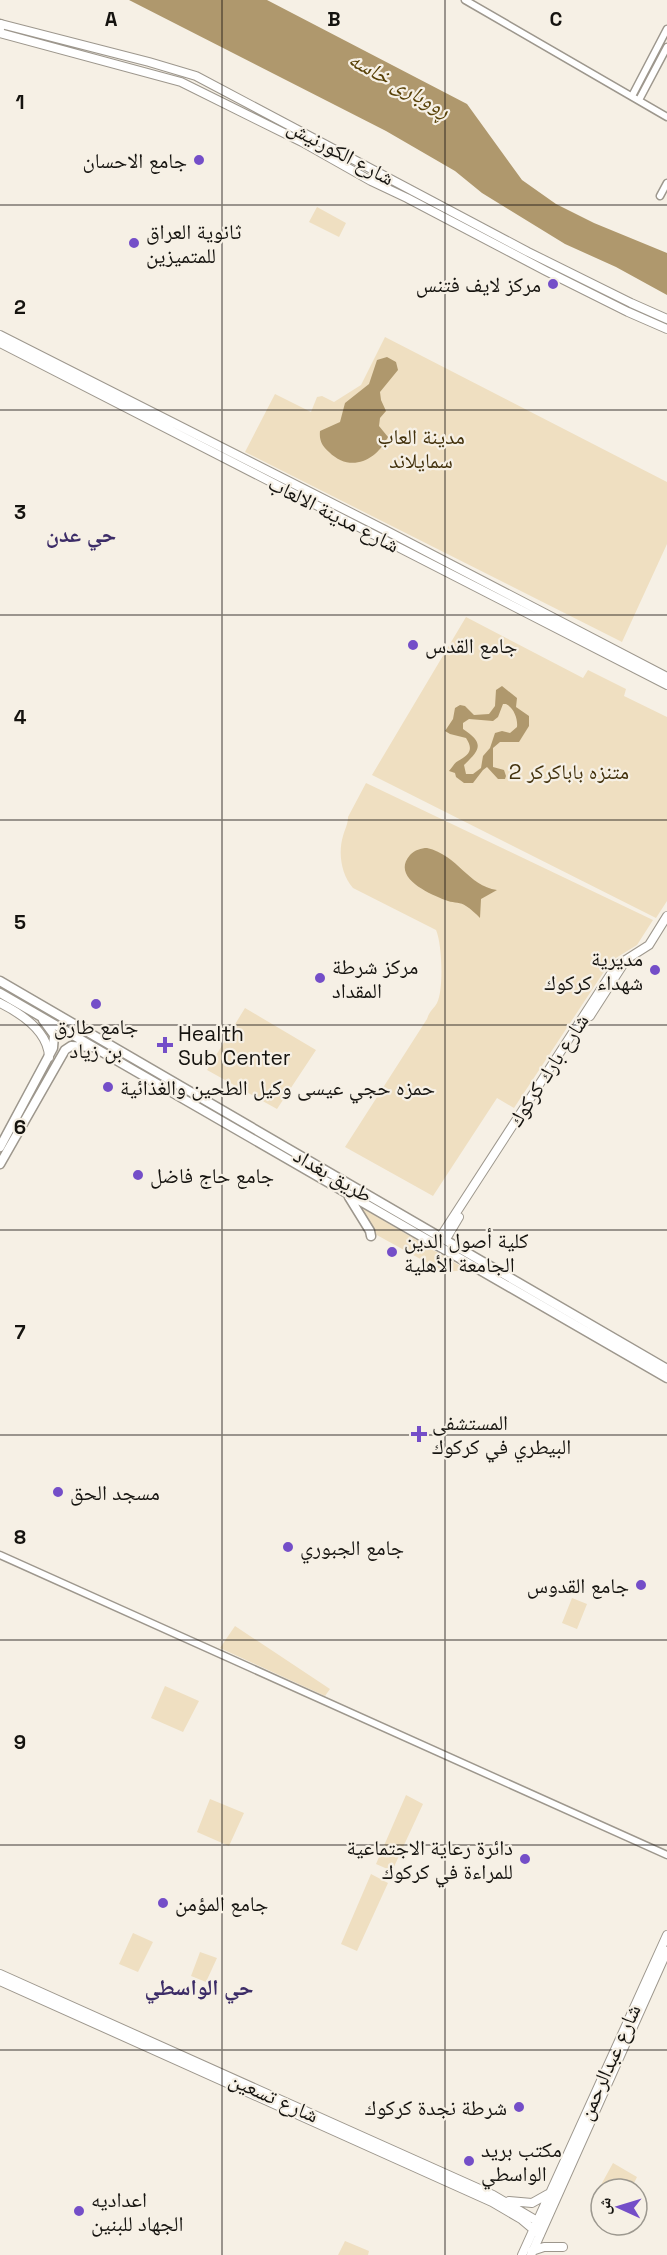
<svg xmlns="http://www.w3.org/2000/svg" width="667" height="2255" viewBox="0 0 667 2255" font-family="'Space Grotesk','Noto Naskh Arabic',sans-serif">
<style>
.green{fill:#efdfc1}
.water{fill:#af986d;fill-rule:evenodd}
.lines{fill:none;stroke-linecap:round;stroke-linejoin:round}
.tertiary-casing{stroke:#9d978d;stroke-width:9}
.secondary-casing{stroke:#9d978d;stroke-width:10}
.primary-casing{stroke:#9d978d;stroke-width:11}
.tertiary{stroke:#fff;stroke-width:6}
.secondary{stroke:#fff;stroke-width:8}
.primary{stroke:#fff;stroke-width:8}
.grid{fill:none;stroke:#15130f;stroke-width:1.5;stroke-opacity:0.55}
.poi-dot{fill:#744ec8;stroke:#f6f0e5;stroke-width:2}
.labels{text-anchor:middle;dominant-baseline:central;stroke-width:4.5;stroke-linejoin:round;paint-order:stroke}
.street-label{font-size:21px;fill:#15130f;stroke:#f6f0e5}
.poi-label{font-size:21px;fill:#15130f;stroke:#f6f0e5;text-anchor:start}
.park-label{font-size:21px;fill:#42310c;stroke:#f6f0e5}
.water-label{font-size:22px;font-style:italic;fill:#584107;stroke:#f6f0e5}
.neighbourhood-label{font-size:22px;font-weight:bold;fill:#3c2c67;stroke:#f6f0e5}
.grid-label{font-size:20px;text-anchor:middle;font-weight:bold;fill:#15130f;stroke:#f6f0e5;stroke-width:4.5;stroke-linejoin:round;paint-order:stroke}
</style>
<rect width="100%" height="100%" fill="#f6f0e5"/>
<path class="green" d="M 317,207 L 346,223 L 339,237 L 309,222 Z
M 385,337 L 667,482 L 667,544 L 622,642 L 245,452 L 275,394 L 311,412 L 317,397 L 322,396 L 334,402 L 361,385 Z
M 466,617 L 583,678 L 588,670 L 626,689 L 624,696 L 667,717 L 667,901 L 656,918 L 372,775 Z
M 366,783 L 653,920 L 637,945 L 611,961 L 514,1108 L 497,1098 L 433,1196 L 345,1147 L 427,1019 C 430,1010 433,1010 437,1003 C 444,990 442,943 436,930 L 353,888 C 341,874 338,853 343,836 C 345,829 348,824 348,817 Z
M 245,1008 L 316,1050 L 277,1109 L 207,1070 Z
M 359,1206 L 467,1270 L 444,1272 L 375,1234 Z
M 572,1598 L 587,1604 L 577,1629 L 562,1623 Z
M 235,1626 L 330,1689 L 325,1696 L 220,1648 Z
M 165,1686 L 199,1701 L 183,1732 L 151,1718 Z
M 406,1795 L 423,1804 L 392,1871 L 376,1864 Z
M 210,1799 L 244,1813 L 229,1846 L 197,1832 Z
M 371,1874 L 388,1883 L 357,1951 L 341,1944 Z
M 133,1933 L 153,1942 L 138,1972 L 119,1964 Z
M 200,1952 L 217,1958 L 206,1982 L 191,1976 Z
M 613,2163 L 637,2177 L 631,2189 L 601,2189 L 601,2208 L 591,2203 Z
M 345,2241 L 369,2251 L 368,2255 L 338,2255 Z"/>
<path class="water" d="M 129,0 L 267,0 L 467,104 L 522,180 L 556,204 L 594,223 L 667,253 L 667,295 L 616,267 L 565,244 L 482,193 L 455,171 L 386,131 Z
M 387,357 L 396,362 L 398,370 L 380,392 L 381,400 L 386,411 L 380,418 L 379,426 L 388,437 C 376,461 350,473 329,452 C 322,446 319,440 320,431 L 340,422 L 345,403 L 369,384 L 377,360 Z
M 502,686 L 517,698 L 516,707 L 529,716 L 529,726 L 519,742 L 500,742 L 493,748 L 493,767 L 504,770 L 506,776 L 505,779 L 498,779 L 487,767 L 483,770 L 473,783 L 464,783 L 456,777 L 455,773 L 449,771 C 452,768 454,763 458,761 C 469,755 474,750 466,738 L 450,734 L 445,731 L 453,719 L 455,708 L 460,705 L 465,706 L 474,715 L 489,714 L 495,706 L 496,690 ZM 503,704 L 506,704 C 514,708 518,719 517,727 L 510,733 L 502,731 L 495,733 L 490,748 L 483,756 L 481,768 L 473,774 L 466,774 L 464,765 C 481,749 484,743 463,729 L 463,723 L 469,719 L 493,721 L 498,717 Z
M 427,848 C 458,855 468,886 497,890 L 481,899 L 480,918 C 476,914 471,909 466,906 C 461,902 454,903 448,901 C 432,895 390,878 410,855 C 415,850 421,848 427,848 Z"/>
<g class="lines">
<defs>
<path id="tertiary" d="M 465,0 L 667,117
M 632,96 L 667,29
M 639,100 L 667,47
M 660,196 L 667,183
M 0,1555 L 667,1855"/>
<path id="secondary" d="M 1,24 L 149,62 L 196,76 L 528,252 L 631,303 L 667,319
M 0,33 L 181,82 L 302,142 L 371,181 L 407,198 L 546,271 L 628,312 L 667,329
M 0,335 L 385,530 L 667,677
M 0,343 L 667,685
M 0,1003 C 20,1013 48,1031 49,1057
M 590,1016 L 624,963
M 441,1236 L 616,966 L 649,945 L 667,916
M 446,1239 L 459,1217
M 0,1974 L 493,2195 L 544,2225
M 0,1981 L 492,2202 L 521,2219 L 540,2235
M 509,2201 L 532,2203 L 548,2194
M 532,2251 L 544,2247 L 563,2247
M 522,2255 L 667,1935
M 531,2255 L 667,1951"/>
<path id="primary" d="M 0,24 L 0,29
M 0,981 L 667,1369
M 0,993 L 667,1378
M 0,1147 L 53,1048 L 54,1035 L 43,1020
M 0,1164 L 65,1050 L 71,1046 L 91,1047
M 349,1197 L 370,1231 L 371,1236"/>
</defs>
<use href="#tertiary" class="tertiary-casing"/>
<use href="#secondary" class="secondary-casing"/>
<use href="#primary" class="primary-casing"/>
<use href="#tertiary" class="tertiary"/>
<use href="#secondary" class="secondary"/>
<use href="#primary" class="primary"/>
</g>
<path class="grid" d="M 222,0 L 222,2255M 445,0 L 445,2255M 0,205 L 667,205M 0,410 L 667,410M 0,615 L 667,615M 0,820 L 667,820M 0,1025 L 667,1025M 0,1230 L 667,1230M 0,1435 L 667,1435M 0,1640 L 667,1640M 0,1845 L 667,1845M 0,2050 L 667,2050"/>
<g class="poi-dot">
<circle cx="199" cy="160" r="6"/>
<circle cx="134" cy="243" r="6"/>
<circle cx="553" cy="284" r="6"/>
<circle cx="413" cy="645" r="6"/>
<circle cx="655" cy="970" r="6"/>
<circle cx="320" cy="978" r="6"/>
<circle cx="96" cy="1004" r="6"/>
<path d="M162 1036h6v6h6v6h-6v6h-6v-6h-6v-6h6z"/>
<circle cx="108" cy="1087" r="6"/>
<circle cx="138" cy="1175" r="6"/>
<circle cx="392" cy="1252" r="6"/>
<path d="M416 1425h6v6h6v6h-6v6h-6v-6h-6v-6h6z"/>
<circle cx="58" cy="1492" r="6"/>
<circle cx="288" cy="1547" r="6"/>
<circle cx="641" cy="1585" r="6"/>
<circle cx="525" cy="1859" r="6"/>
<circle cx="163" cy="1903" r="6"/>
<circle cx="519" cy="2107" r="6"/>
<circle cx="469" cy="2161" r="6"/>
<circle cx="79" cy="2211" r="6"/>
</g>
<g class="labels">
<g class="street-label">
<text transform="translate(341 152) rotate(28)">شارع الكورنيش</text>
<text transform="translate(334 514) rotate(27)">شارع مدينة الالعاب</text>
<text transform="translate(548 1070) rotate(-57)">شارع بارك كركوك</text>
<text transform="translate(333 1175) rotate(30)">طريق بغداد</text>
<text transform="translate(609 2062) rotate(-66)">شارع عبدالرحمن</text>
<text transform="translate(274 2097) rotate(24)">شارع تسعين</text>
</g>
<g class="poi-label">
<text x="187" y="160" text-anchor="end">جامع الاحسان</text>
<text x="146" y="231">ثانوية العراق<tspan x="146" dy="24">للمتميزين</tspan></text>
<text x="541" y="284" text-anchor="end">مركز لايف فتنس</text>
<text x="425" y="645">جامع القدس</text>
<text x="643" y="958" text-anchor="end">مديرية<tspan x="643" dy="24">شهداء كركوك</tspan></text>
<text x="332" y="966">مركز شرطة<tspan x="332" dy="24">المقداد</tspan></text>
<text x="96" y="1026" text-anchor="middle">جامع طارق<tspan x="96" dy="24">بن زياد</tspan></text>
<text x="178" y="1033">Health<tspan x="178" dy="24">Sub Center</tspan></text>
<text x="120" y="1087">حمزه حجي عيسى وكيل الطحين والغذائية</text>
<text x="150" y="1175">جامع حاج فاضل</text>
<text x="404" y="1240">كلية أصول الدين<tspan x="404" dy="24">الجامعة الأهلية</tspan></text>
<text x="432" y="1422">المستشفى<tspan x="432" dy="24">البيطري في كركوك</tspan></text>
<text x="70" y="1492">مسجد الحق</text>
<text x="300" y="1547">جامع الجبوري</text>
<text x="629" y="1585" text-anchor="end">جامع القدوس</text>
<text x="513" y="1847" text-anchor="end">دائرة رعاية الاجتماعية<tspan x="513" dy="24">للمراءة في كركوك</tspan></text>
<text x="175" y="1903">جامع المؤمن</text>
<text x="507" y="2107" text-anchor="end">شرطة نجدة كركوك</text>
<text x="481" y="2149">مكتب بريد<tspan x="481" dy="24">الواسطي</tspan></text>
<text x="91" y="2199">اعداديه<tspan x="91" dy="24">الجهاد للبنين</tspan></text>
</g>
<g class="park-label">
<text x="421" y="436">مدينة العاب<tspan x="421" dy="24">سمايلاند</tspan></text>
<text x="569" y="771">متنزه باباكركر 2</text>
</g>
<g class="water-label">
<text transform="translate(400 84) rotate(29)">ڕووباری خاسە</text>
</g>
<g class="neighbourhood-label">
<text x="81" y="534">حي عدن</text>
<text x="199" y="1987">حي الواسطي</text>
</g>
</g>
<g class="grid-label">
<text x="111" y="26">A</text>
<text x="334" y="26">B</text>
<text x="556" y="26">C</text>
<text x="20" y="109">1</text>
<text x="20" y="314">2</text>
<text x="20" y="519">3</text>
<text x="20" y="724">4</text>
<text x="20" y="929">5</text>
<text x="20" y="1134">6</text>
<text x="20" y="1339">7</text>
<text x="20" y="1544">8</text>
<text x="20" y="1749">9</text>
</g>
<g transform="translate(619 2207) rotate(274)"><circle r="28" fill="#f6f0e5" stroke="#9c988f" stroke-width="1.5"/>
<path d="M0-4.5L10 22L0 15L-10 22Z" fill="#744ec8"/>
<text y="-9" font-size="16" font-weight="bold" text-anchor="middle" fill="#15130f">ش</text>
</g>
</svg>
